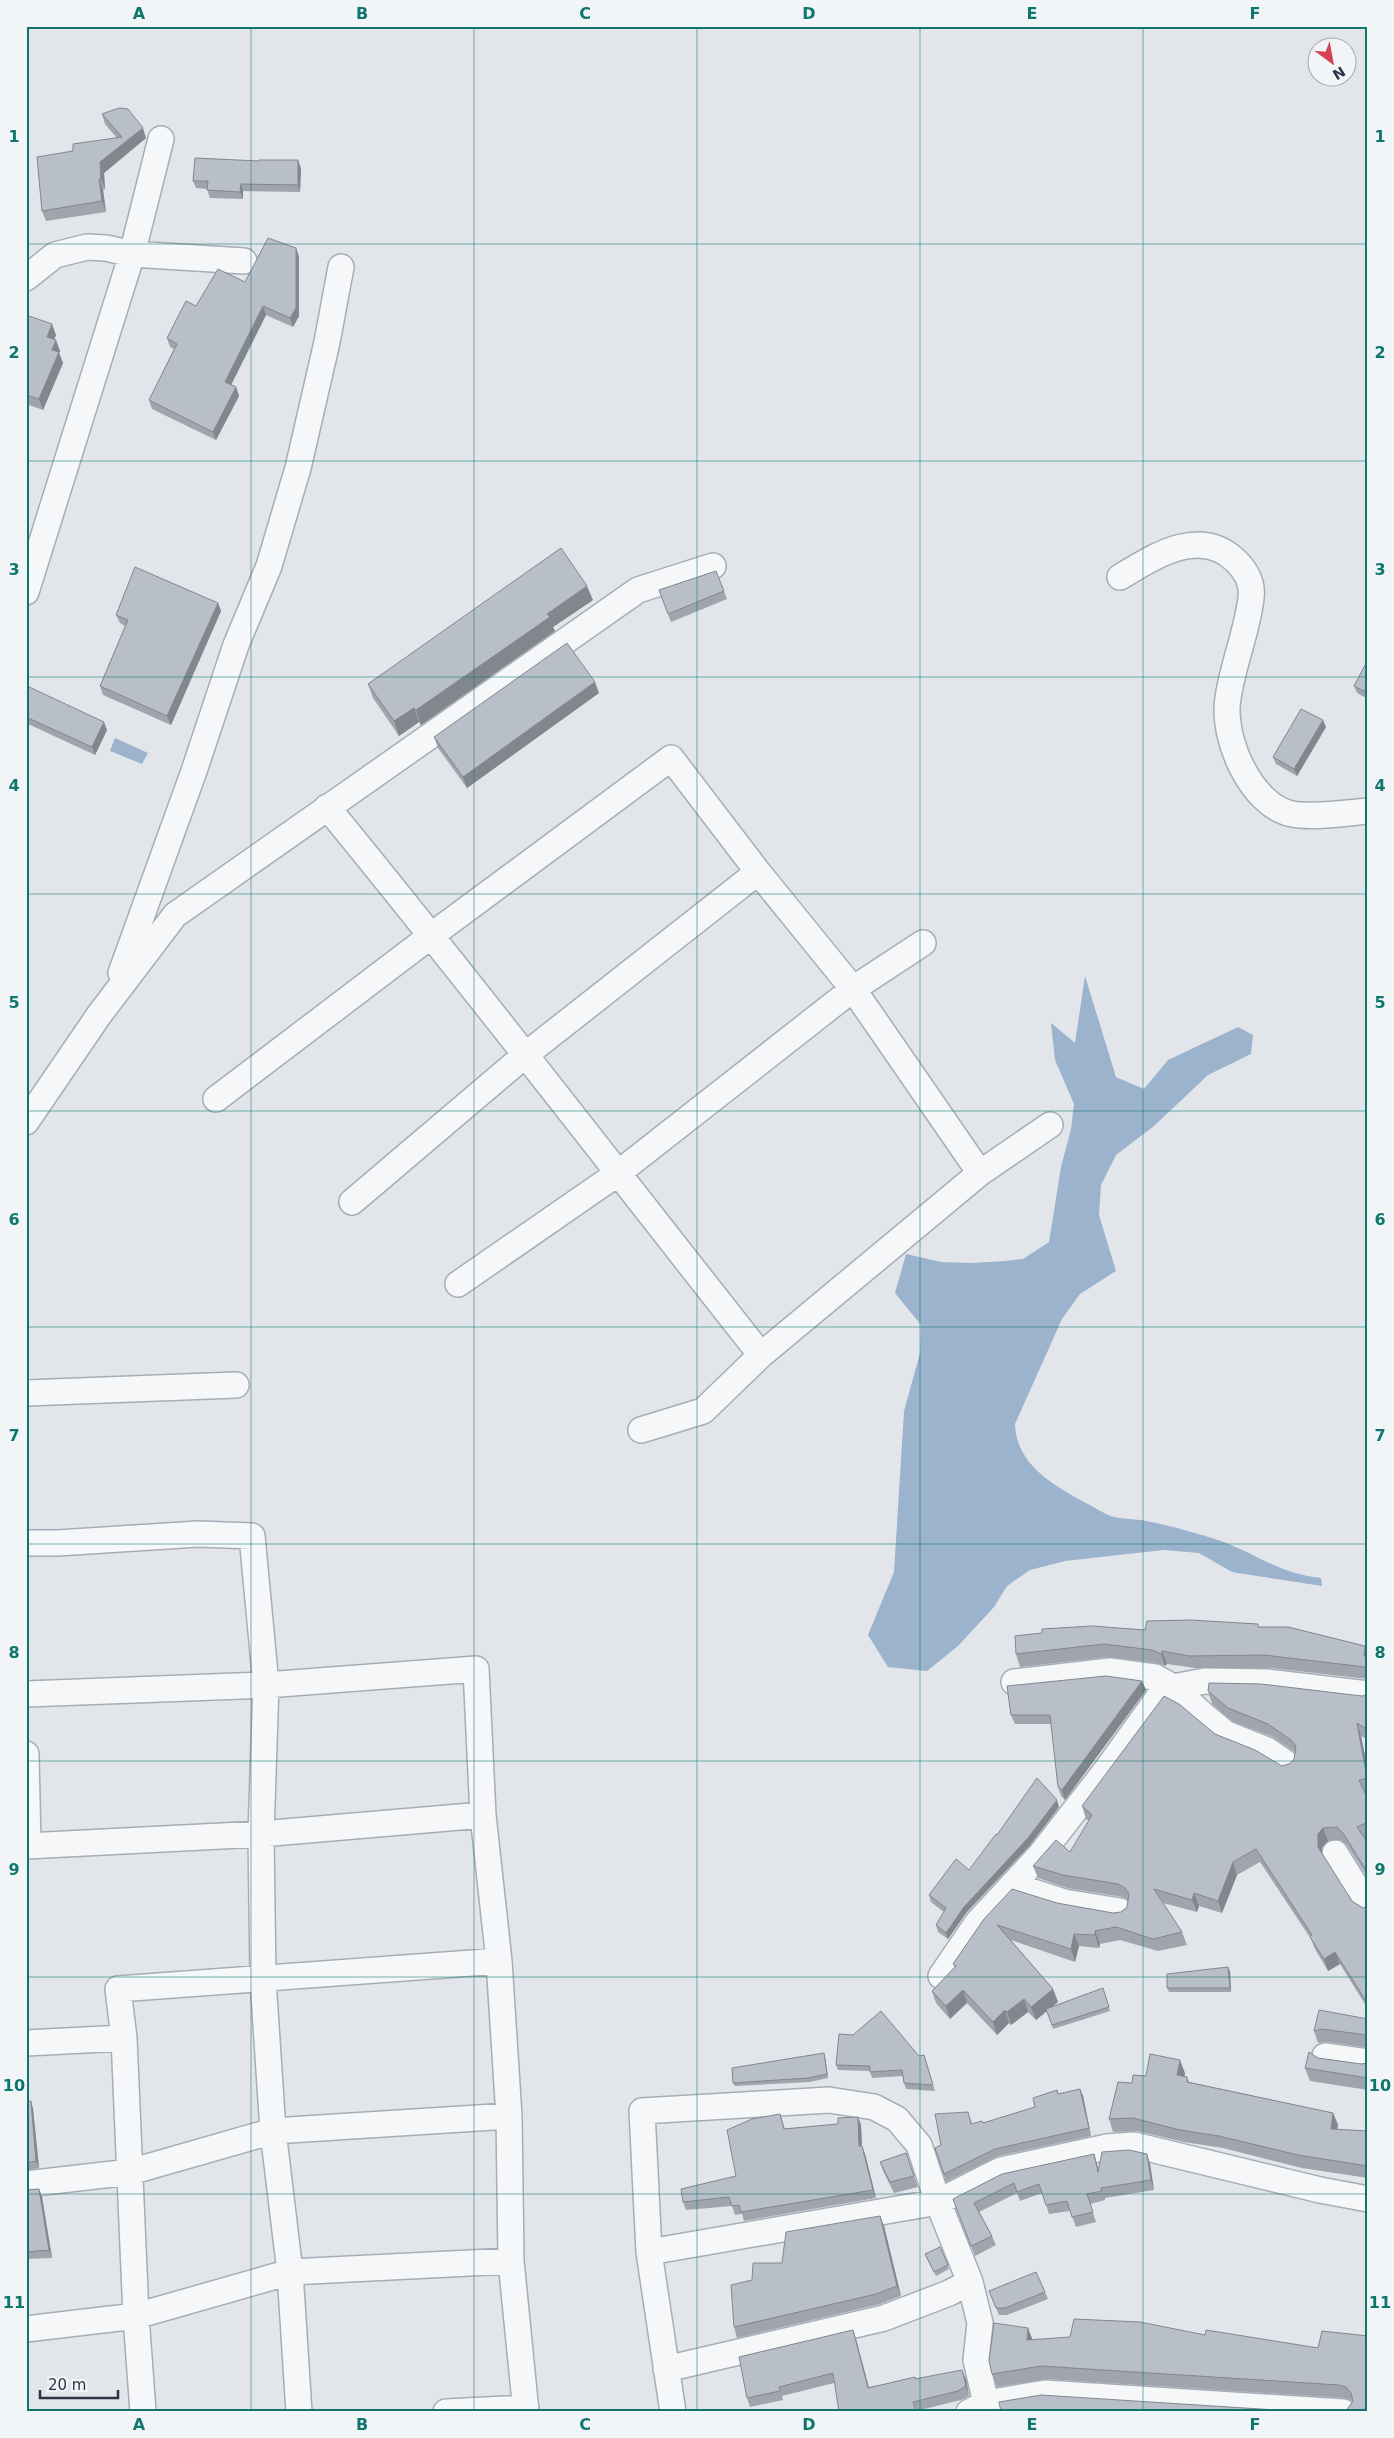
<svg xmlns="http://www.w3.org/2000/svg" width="1394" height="2438" viewBox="0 0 1394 2438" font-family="'DejaVu Sans',sans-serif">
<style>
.water{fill:#9cb3cd}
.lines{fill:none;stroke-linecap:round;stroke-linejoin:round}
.minor-casing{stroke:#a7adb6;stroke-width:28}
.minor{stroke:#f5f7f9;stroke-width:25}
.wall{fill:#9fa4ad}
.shaded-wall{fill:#82868d}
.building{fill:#b9bfc9;stroke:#82868d}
.grid{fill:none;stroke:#0f766e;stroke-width:1;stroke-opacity:0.55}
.neatline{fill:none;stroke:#0f766e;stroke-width:2}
.grid-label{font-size:16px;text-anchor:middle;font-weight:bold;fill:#0f766e}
</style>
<rect width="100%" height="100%" fill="#e2e6eb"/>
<path class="water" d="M 115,738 L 148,753 L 142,764 L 110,751 Z
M 1085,976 L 1116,1077 L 1144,1089 L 1168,1060 L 1238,1027 L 1253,1035 L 1251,1054 L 1208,1075 L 1154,1126 L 1116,1155 L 1101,1185 L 1099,1215 L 1116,1271 L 1080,1294 L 1062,1319 L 1015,1424 C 1016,1464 1053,1485 1084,1502 C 1093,1506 1102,1513 1111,1516 C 1120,1519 1132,1519 1141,1520 C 1168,1525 1193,1532 1218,1540 C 1256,1553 1279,1574 1321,1578 L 1322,1586 L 1232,1572 L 1199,1553 L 1164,1550 L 1065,1561 L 1030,1570 L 1007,1586 L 994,1607 L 958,1646 L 927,1671 L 888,1667 L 868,1635 L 894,1572 L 904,1411 L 920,1353 L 921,1325 L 895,1293 L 906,1254 L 941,1262 L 971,1263 L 1005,1261 L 1023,1259 L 1049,1242 L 1061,1167 L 1071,1129 L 1074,1104 L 1055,1060 L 1051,1023 L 1075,1043 Z"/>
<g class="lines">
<defs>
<path id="minor" d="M 26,278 L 55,255 L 87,247 L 106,248 L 132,254 L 244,261
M 1120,577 C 1155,556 1200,526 1236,561 C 1246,571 1253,584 1251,598 C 1247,632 1233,664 1228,698 C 1221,737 1251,806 1292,814 C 1312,818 1347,813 1368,811
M 26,592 L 132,254 L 161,139
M 327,807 C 475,987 616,1172 761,1355
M 121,973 L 194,771 L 236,645 L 269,566 L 298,468 L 327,342 L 341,267
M 216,1099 L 432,935 L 671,758 L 758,872 L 853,989 L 980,1173
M 26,1122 L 99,1015 L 175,915 L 638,590 L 713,566
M 352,1202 L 524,1056 L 758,872
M 458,1284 L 617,1174 L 853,989 L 923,943
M 26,1393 L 236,1385
M 641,1430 L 703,1411 L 761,1355 L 980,1173 L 1050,1125
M 26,1543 L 57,1543 L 198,1534 L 252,1536 L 266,1685 L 261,1834 L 263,1980 L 273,2131 L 290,2272 L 299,2412
M 1014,1682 L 1110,1671 L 1155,1677 L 1173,1687 L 1202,1714 L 1225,1733 L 1267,1750 L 1287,1764
M 26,1694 L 266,1685 L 476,1669 L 483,1815 L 499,1961 L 509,2116 L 511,2261 L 526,2412
M 26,1754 L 28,1846
M 26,1846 L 261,1834 L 483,1815
M 1335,1853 L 1368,1906
M 1012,1885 L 1064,1902 L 1120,1911
M 941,1976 L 977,1923 L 1041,1854 L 1107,1769 L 1158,1698 L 1173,1687 L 1205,1681 L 1267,1682 L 1368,1694
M 124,2038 L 136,2316 L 143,2412
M 26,2043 L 124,2038 L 118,1989 L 499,1961
M 1325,2056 L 1368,2062
M 26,2184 L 130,2172 L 273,2131 L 509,2116
M 649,2252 L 938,2202 L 1001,2170 L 1107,2147 L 1134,2145 L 1320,2190 L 1368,2199
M 26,2329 L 136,2316 L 290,2272 L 511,2261
M 666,2369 L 884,2318 L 949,2293 L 970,2282
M 446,2412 L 526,2408
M 673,2412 L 649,2252 L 642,2111 L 829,2100 L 874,2107 L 897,2119 L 919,2145 L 938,2202 L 970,2282 L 980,2323 L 976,2360 L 988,2412
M 969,2412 L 986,2403 L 1045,2393 L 1343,2412"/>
</defs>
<use href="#minor" class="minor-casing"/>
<use href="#minor" class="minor"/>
</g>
<path class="wall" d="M 102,114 L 146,138 L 104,173 L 105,189 L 103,190 L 106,212 L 46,221 L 42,211 L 73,151 L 117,138 L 105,124 Z
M 301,168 L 300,192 L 243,191 L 243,199 L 210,198 L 207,189 L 196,188 L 193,181 Z
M 296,248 L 299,257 L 299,316 L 293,327 L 266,315 L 231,385 L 236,387 L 239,396 L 216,440 L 152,409 L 149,400 L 174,349 L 170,347 L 167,338 L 196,306 L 245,282 Z
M 26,315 L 56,335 L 54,339 L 60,351 L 59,353 L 63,363 L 43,410 L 26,404 Z
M 716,571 L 727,599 L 671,622 L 659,590 Z
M 593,600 L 553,627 L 555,631 L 421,725 L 419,722 L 399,736 L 373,698 L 368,684 Z
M 218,603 L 221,611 L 171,725 L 103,695 L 100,686 L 125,626 L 120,623 L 116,615 Z
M 1368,666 L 1368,699 L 1357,693 L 1354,686 Z
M 26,687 L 107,730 L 95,755 L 26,723 Z
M 599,693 L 467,788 L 438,748 L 434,737 Z
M 1326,727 L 1297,776 L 1276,764 L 1273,757 Z
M 1260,1627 L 1368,1655 L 1368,1679 L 1269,1668 L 1195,1668 L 1167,1664 L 1165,1666 L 1157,1663 L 1109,1657 L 1020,1667 L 1016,1654 L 1145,1630 Z
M 1142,1681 L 1146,1690 L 1065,1800 L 1061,1796 L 1058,1787 L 1051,1724 L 1015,1724 L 1011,1715 Z
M 1208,1691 L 1362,1696 L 1368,1695 L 1368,1740 L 1361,1736 L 1368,1771 L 1368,1792 L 1364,1792 L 1368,1800 L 1368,1837 L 1365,1838 L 1368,1843 L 1368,1878 L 1347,1845 L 1341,1840 L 1328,1841 L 1322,1847 L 1322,1855 L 1352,1901 L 1363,1908 L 1368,1906 L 1368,2009 L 1340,1964 L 1328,1971 L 1315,1949 L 1311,1939 L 1260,1862 L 1237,1875 L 1222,1913 L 1199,1906 L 1197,1912 L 1163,1903 L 1182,1932 L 1187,1945 L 1158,1951 L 1120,1940 L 1100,1944 L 1099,1948 L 1079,1946 L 1075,1962 L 1011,1940 L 1053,1989 L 1058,2002 L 1051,2007 L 1103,1988 L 1110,2011 L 1053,2029 L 1047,2011 L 1036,2020 L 1028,2012 L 1011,2025 L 1009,2023 L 997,2035 L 967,2003 L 950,2019 L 936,2003 L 932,1991 L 955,1968 L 953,1964 L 984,1919 L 1057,1903 L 1113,1913 L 1121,1912 L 1127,1907 L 1128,1900 L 1123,1897 L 1067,1888 L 1038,1878 L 1033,1866 L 1070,1852 L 1089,1821 L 1086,1819 L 1082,1806 L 1215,1734 L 1282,1766 L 1289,1764 L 1294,1759 L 1295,1752 L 1273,1737 L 1232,1721 L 1212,1704 Z
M 1059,1807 L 1030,1845 L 966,1913 L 948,1939 L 938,1932 L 936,1925 L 944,1912 L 931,1902 L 929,1895 L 969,1870 Z
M 1230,1971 L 1231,1992 L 1169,1992 L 1167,1988 Z
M 1368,2019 L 1368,2048 L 1327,2042 L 1318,2043 L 1314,2031 Z
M 824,2053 L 825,2057 L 828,2078 L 810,2082 L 735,2086 L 733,2083 Z
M 924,2055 L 935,2091 L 906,2089 L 904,2083 L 903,2076 L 872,2078 L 870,2071 L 838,2070 L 836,2065 L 919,2056 Z
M 1318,2058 L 1361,2064 L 1368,2063 L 1368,2090 L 1310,2081 L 1305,2068 Z
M 1185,2073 L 1184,2076 L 1187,2077 L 1189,2082 L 1333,2113 L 1338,2125 L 1337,2130 L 1368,2131 L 1368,2178 L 1302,2168 L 1223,2148 L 1184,2142 L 1137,2131 L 1113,2132 L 1109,2119 L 1132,2083 L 1146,2076 Z
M 1080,2089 L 1083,2096 L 1091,2136 L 998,2156 L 946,2182 L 935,2148 L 941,2145 L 971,2119 L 972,2124 L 983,2123 L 1035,2107 L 1057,2090 L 1058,2094 Z
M 31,2101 L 33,2109 L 39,2168 L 26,2171 L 26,2102 Z
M 780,2114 L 785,2129 L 838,2124 L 858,2117 L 861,2125 L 862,2146 L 865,2154 L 876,2198 L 744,2221 L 742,2214 L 735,2215 L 732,2206 L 686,2210 L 683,2202 L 736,2176 Z
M 906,2153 L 918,2187 L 894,2193 L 884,2173 L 880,2162 Z
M 1094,2154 L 1098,2169 L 1150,2164 L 1154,2190 L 1105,2198 L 1105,2200 L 1090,2204 L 1096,2222 L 1076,2227 L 1070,2211 L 1049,2214 L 1042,2193 L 1020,2201 L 1017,2193 L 979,2212 L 992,2236 L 996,2245 L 975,2256 L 953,2199 Z
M 39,2189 L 42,2197 L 52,2258 L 26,2259 L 26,2190 Z
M 880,2216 L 884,2226 L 901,2296 L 880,2304 L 737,2338 L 734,2327 L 752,2280 L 782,2263 Z
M 940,2247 L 949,2269 L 936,2276 L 925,2254 Z
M 989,2291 L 1045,2292 L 1048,2299 L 1007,2315 L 999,2315 Z
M 1028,2328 L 1032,2340 L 1205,2335 L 1318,2348 L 1368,2336 L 1352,2402 L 1351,2400 L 1344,2398 L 1046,2379 L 997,2387 L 992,2374 Z
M 856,2339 L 869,2387 L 916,2379 L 966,2379 L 969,2396 L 961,2400 L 916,2411 L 834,2383 L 782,2396 L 783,2400 L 750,2407 L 747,2398 Z"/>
<path class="shaded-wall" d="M 143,128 L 146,138 L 104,173 L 105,189 L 101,179 L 100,162 Z
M 298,160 L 301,168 L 300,192 L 298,185 Z
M 99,179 L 103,190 L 106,212 L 102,201 Z
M 241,184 L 243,191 L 243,199 L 240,192 Z
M 296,248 L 299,257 L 299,316 L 293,327 L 290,318 Z
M 263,306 L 266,315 L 228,391 L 225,382 Z
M 52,324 L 56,335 L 51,348 L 47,337 Z
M 56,340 L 60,351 L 59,353 L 63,363 L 43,410 L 39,399 L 52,350 Z
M 236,387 L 239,396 L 216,440 L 213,432 Z
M 587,586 L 593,600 L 553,627 L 555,631 L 421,725 L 416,710 L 547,614 Z
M 218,603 L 221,611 L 171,725 L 167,716 Z
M 595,682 L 599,693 L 467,788 L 463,777 Z
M 414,708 L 419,722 L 399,736 L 394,721 Z
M 1323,720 L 1326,727 L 1297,776 L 1294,769 Z
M 104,722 L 107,730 L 95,755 L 92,747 Z
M 1365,1646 L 1368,1655 L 1368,1666 L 1364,1656 Z
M 1162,1651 L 1167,1664 L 1165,1666 L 1161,1654 Z
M 1142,1681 L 1146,1690 L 1065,1800 L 1062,1790 Z
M 1357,1723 L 1361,1736 L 1368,1771 L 1368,1781 Z
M 1057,1800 L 1059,1807 L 1030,1845 L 966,1913 L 948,1939 L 946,1933 L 964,1907 Z
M 1323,1828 L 1328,1841 L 1322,1847 L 1323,1860 L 1318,1847 L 1318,1834 Z
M 1233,1862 L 1237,1875 L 1222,1913 L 1218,1901 Z
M 1194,1893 L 1199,1906 L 1197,1912 L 1192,1900 Z
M 1095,1931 L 1100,1944 L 1099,1948 L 1095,1935 Z
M 1074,1934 L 1079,1946 L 1075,1962 L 1071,1949 Z
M 1335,1952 L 1340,1964 L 1328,1971 L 1324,1959 Z
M 1228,1967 L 1230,1971 L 1231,1992 L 1230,1988 Z
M 1053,1989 L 1058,2002 L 1036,2020 L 1031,2007 Z
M 963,1990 L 967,2003 L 950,2019 L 946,2006 Z
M 1024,1999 L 1028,2012 L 1011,2025 L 1007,2012 Z
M 1005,2010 L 1009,2023 L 997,2035 L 993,2022 Z
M 824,2053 L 825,2057 L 828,2078 L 827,2074 Z
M 1180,2060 L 1185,2073 L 1182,2088 L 1177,2075 Z
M 1080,2089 L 1083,2096 L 1091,2136 L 1089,2128 Z
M 31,2101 L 33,2109 L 39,2168 L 36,2161 Z
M 1333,2113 L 1338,2125 L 1335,2142 L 1331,2129 Z
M 858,2117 L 861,2125 L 862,2155 L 859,2146 Z
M 862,2146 L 865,2154 L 876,2198 L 873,2190 Z
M 1094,2154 L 1097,2164 L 1101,2181 L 1098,2172 Z
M 1147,2154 L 1150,2164 L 1154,2190 L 1151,2180 Z
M 39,2189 L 42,2197 L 52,2258 L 49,2250 Z
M 880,2216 L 884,2226 L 901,2296 L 897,2286 Z
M 1028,2328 L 1033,2341 L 1027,2340 Z
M 853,2330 L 856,2339 L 871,2397 L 868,2388 Z
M 962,2370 L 966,2379 L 969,2396 L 966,2386 Z"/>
<path class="building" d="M 119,108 L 128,109 L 143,128 L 100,162 L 101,179 L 99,179 L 102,201 L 42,211 L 37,157 L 73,151 L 73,144 L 122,137 L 102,114 Z
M 195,158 L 259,161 L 259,160 L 298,160 L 298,185 L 241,184 L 240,192 L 207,190 L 208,181 L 193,181 Z
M 268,238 L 296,248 L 296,308 L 290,318 L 263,306 L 225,382 L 236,387 L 213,432 L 149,400 L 177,344 L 167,338 L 186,301 L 196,306 L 218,269 L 245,282 Z
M 26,315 L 52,324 L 47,337 L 56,340 L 52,350 L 59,352 L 39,399 L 26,395 Z
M 561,548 L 587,586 L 547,614 L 550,617 L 416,710 L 414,708 L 394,721 L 368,684 Z
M 135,567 L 218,603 L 167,716 L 100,686 L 128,620 L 116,615 Z
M 716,571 L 724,591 L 668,614 L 659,590 Z
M 567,643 L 595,682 L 463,777 L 434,737 Z
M 1365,665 L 1368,666 L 1368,693 L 1354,686 Z
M 27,686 L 104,722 L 92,747 L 26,717 Z
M 1301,709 L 1323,720 L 1294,769 L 1273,757 Z
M 1190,1620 L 1258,1624 L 1258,1627 L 1288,1627 L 1365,1646 L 1364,1656 L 1368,1657 L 1368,1668 L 1365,1667 L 1264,1655 L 1190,1656 L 1162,1651 L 1161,1654 L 1152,1650 L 1104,1644 L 1016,1654 L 1015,1636 L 1042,1633 L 1042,1629 L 1092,1626 L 1145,1630 L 1147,1621 Z
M 1106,1676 L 1142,1681 L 1062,1790 L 1058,1787 L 1050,1715 L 1011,1715 L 1007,1686 Z
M 1209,1683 L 1261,1684 L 1362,1696 L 1368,1695 L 1368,1730 L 1357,1723 L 1367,1778 L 1359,1780 L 1368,1800 L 1368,1822 L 1357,1827 L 1368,1843 L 1368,1873 L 1343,1833 L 1337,1827 L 1323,1828 L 1318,1834 L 1318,1847 L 1352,1901 L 1363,1908 L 1368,1906 L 1368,2004 L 1335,1952 L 1324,1959 L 1310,1937 L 1312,1935 L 1256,1849 L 1233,1862 L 1218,1901 L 1194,1893 L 1192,1900 L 1154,1889 L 1182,1932 L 1153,1939 L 1116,1927 L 1095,1931 L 1095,1935 L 1074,1934 L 1071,1949 L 997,1925 L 1053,1989 L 1031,2007 L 1024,1999 L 1007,2012 L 1005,2010 L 993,2022 L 963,1990 L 946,2006 L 932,1991 L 956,1966 L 953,1964 L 984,1919 L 1012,1889 L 1057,1903 L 1113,1913 L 1121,1912 L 1127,1907 L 1129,1894 L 1125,1888 L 1118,1884 L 1063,1875 L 1033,1866 L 1056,1840 L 1070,1852 L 1092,1815 L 1082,1806 L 1164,1696 L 1179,1704 L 1215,1734 L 1255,1750 L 1282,1766 L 1289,1764 L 1294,1759 L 1296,1746 L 1291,1740 L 1268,1724 L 1228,1708 L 1208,1691 Z
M 1037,1778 L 1057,1800 L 1028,1838 L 964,1907 L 946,1933 L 936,1925 L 946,1908 L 929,1895 L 956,1859 L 969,1870 L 996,1834 L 997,1835 Z
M 1228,1967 L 1230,1988 L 1167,1988 L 1167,1974 Z
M 1103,1988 L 1109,2007 L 1052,2025 L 1046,2009 Z
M 1319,2010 L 1368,2019 L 1368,2037 L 1366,2035 L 1322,2029 L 1314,2031 Z
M 881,2011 L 919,2056 L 924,2055 L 933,2085 L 904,2083 L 902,2070 L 870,2072 L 870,2066 L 836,2065 L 839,2034 L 853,2035 Z
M 1309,2052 L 1318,2058 L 1361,2064 L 1368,2063 L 1368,2078 L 1305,2068 Z
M 824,2053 L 827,2074 L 808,2078 L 733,2083 L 732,2068 Z
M 1150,2054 L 1180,2060 L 1177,2075 L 1187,2077 L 1187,2082 L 1333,2113 L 1331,2129 L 1368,2131 L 1368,2166 L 1298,2155 L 1219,2136 L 1180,2130 L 1133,2118 L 1109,2119 L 1118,2082 L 1132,2083 L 1133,2075 L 1146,2076 Z
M 1080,2089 L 1089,2128 L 995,2149 L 944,2174 L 935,2148 L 941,2145 L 935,2114 L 968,2112 L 971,2124 L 982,2121 L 983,2123 L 1035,2107 L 1033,2098 L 1057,2090 L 1058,2094 Z
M 31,2101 L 36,2161 L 26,2163 L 26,2102 Z
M 780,2114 L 784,2129 L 838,2124 L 838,2118 L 858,2117 L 859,2146 L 862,2146 L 873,2190 L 741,2212 L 739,2205 L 732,2206 L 729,2197 L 683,2202 L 681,2189 L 736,2176 L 727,2130 L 752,2119 Z
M 1129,2150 L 1147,2154 L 1151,2180 L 1101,2188 L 1102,2191 L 1087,2194 L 1093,2212 L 1072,2217 L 1067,2201 L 1046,2205 L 1039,2184 L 1017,2192 L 1014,2183 L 974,2203 L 992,2236 L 971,2246 L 953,2199 L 1002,2174 L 1094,2154 L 1098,2172 L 1102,2152 Z
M 906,2153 L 914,2176 L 890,2182 L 880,2162 Z
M 39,2189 L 49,2250 L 26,2252 L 26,2190 Z
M 880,2216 L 897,2286 L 876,2294 L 734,2327 L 731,2285 L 752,2280 L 753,2263 L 782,2263 L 786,2232 Z
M 940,2247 L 948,2265 L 934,2272 L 925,2254 Z
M 1036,2272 L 1045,2292 L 1005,2308 L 996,2308 L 989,2291 Z
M 1074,2319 L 1140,2322 L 1205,2335 L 1206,2330 L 1318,2348 L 1322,2331 L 1368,2336 L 1368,2412 L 1345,2412 L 1353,2401 L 1351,2393 L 1346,2387 L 1339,2385 L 1041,2366 L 992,2374 L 989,2361 L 994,2323 L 1028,2328 L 1027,2340 L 1070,2337 Z
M 853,2330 L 868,2388 L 915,2377 L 915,2379 L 962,2370 L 966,2386 L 958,2391 L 913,2402 L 916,2412 L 839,2412 L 833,2373 L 779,2387 L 780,2391 L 747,2398 L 739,2357 Z
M 1041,2395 L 1307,2412 L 1001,2412 L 999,2402 Z"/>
<path class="grid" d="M 251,26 L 251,2412M 474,26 L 474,2412M 697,26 L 697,2412M 920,26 L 920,2412M 1143,26 L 1143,2412M 26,244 L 1368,244M 26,461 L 1368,461M 26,677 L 1368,677M 26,894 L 1368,894M 26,1111 L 1368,1111M 26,1327 L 1368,1327M 26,1544 L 1368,1544M 26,1761 L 1368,1761M 26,1977 L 1368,1977M 26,2194 L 1368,2194"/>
<rect width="1394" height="2438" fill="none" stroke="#f2f5f8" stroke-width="55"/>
<g transform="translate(1332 62) rotate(148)"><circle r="24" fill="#f2f5f8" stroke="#a2a7b0"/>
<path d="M0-4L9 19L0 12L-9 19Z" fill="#d54257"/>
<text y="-8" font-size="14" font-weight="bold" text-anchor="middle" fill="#293344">N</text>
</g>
<path d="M40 2390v8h78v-8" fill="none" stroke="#293344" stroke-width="2.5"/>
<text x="48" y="2390" font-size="15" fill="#293344" stroke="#f2f5f8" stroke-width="4" paint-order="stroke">20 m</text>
<rect x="28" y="28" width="1338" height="2382" class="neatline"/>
<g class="grid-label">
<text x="139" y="19">A</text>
<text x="362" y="19">B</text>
<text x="585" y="19">C</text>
<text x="809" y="19">D</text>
<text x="1032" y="19">E</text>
<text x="1255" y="19">F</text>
<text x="14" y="142">1</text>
<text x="1380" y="142">1</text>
<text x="14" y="358">2</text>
<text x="1380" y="358">2</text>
<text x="14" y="575">3</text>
<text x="1380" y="575">3</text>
<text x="14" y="791">4</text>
<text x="1380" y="791">4</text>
<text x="14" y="1008">5</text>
<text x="1380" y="1008">5</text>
<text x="14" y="1225">6</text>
<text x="1380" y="1225">6</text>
<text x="14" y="1441">7</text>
<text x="1380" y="1441">7</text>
<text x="14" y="1658">8</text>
<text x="1380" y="1658">8</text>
<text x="14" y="1875">9</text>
<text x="1380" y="1875">9</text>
<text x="14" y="2091">10</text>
<text x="1380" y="2091">10</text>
<text x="14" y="2308">11</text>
<text x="1380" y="2308">11</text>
<text x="139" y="2430">A</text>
<text x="362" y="2430">B</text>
<text x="585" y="2430">C</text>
<text x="809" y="2430">D</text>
<text x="1032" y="2430">E</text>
<text x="1255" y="2430">F</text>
</g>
</svg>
